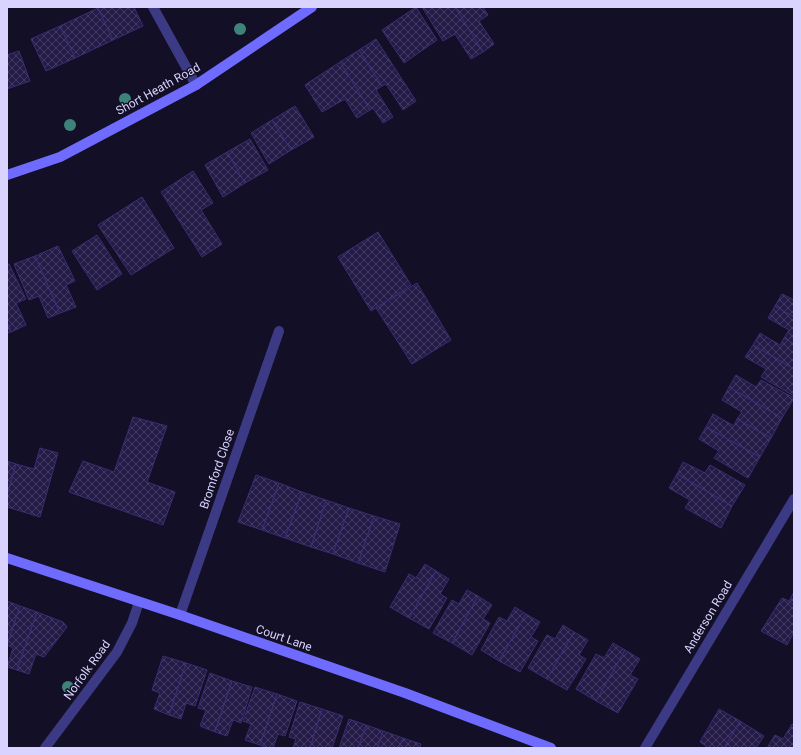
<svg xmlns="http://www.w3.org/2000/svg" width="801" height="755" viewBox="0 0 801 755" font-family="Roboto,sans-serif">
<style>
.building{fill:url(#building-cross-hatch);stroke:#3b2d73}
.lines{fill:none;stroke-linecap:round;stroke-linejoin:round}
.street{stroke:#3d3a85;stroke-width:10}
.secondary{stroke:#6f6bff;stroke-width:10}
.tree{fill:#3d827b}
.labels{text-anchor:middle;dominant-baseline:central;stroke-width:3;stroke-linejoin:round;paint-order:stroke}
.street-label{font-size:12px;fill:#d9d4ff;stroke:#130f26}
</style>
<defs>
<pattern id="building-cross-hatch" width="8" height="8" patternUnits="userSpaceOnUse"><rect width="8" height="8" fill="#241b47"/><path d="M0 0l8 8M0 8l8-8" fill="none" stroke="#433b63"/></pattern>
</defs>
<rect width="100%" height="100%" fill="#130f26"/>
<path class="building" d="M 100,7 L 134,7 L 143,26 L 113,40 L 98,8 Z
M 416,7 L 437,40 L 404,63 L 382,30 Z
M 422,7 L 455,7 L 483,52 L 471,59 L 455,34 L 443,41 Z
M 455,7 L 483,7 L 488,15 L 479,21 L 494,44 L 483,52 Z
M 98,8 L 113,40 L 75,58 L 60,26 Z
M 60,26 L 75,58 L 46,71 L 31,39 Z
M 376,39 L 416,101 L 403,110 L 386,84 L 382,86 L 359,50 Z
M 359,50 L 382,86 L 376,90 L 393,117 L 383,123 L 373,108 L 370,110 L 340,62 Z
M 19,51 L 30,81 L 7,89 L 7,55 Z
M 340,62 L 370,110 L 357,118 L 345,99 L 322,112 L 305,85 Z
M 295,106 L 314,137 L 291,150 L 272,120 Z
M 272,120 L 291,150 L 269,164 L 251,133 Z
M 250,139 L 268,170 L 245,183 L 227,152 Z
M 227,152 L 245,183 L 223,197 L 205,165 Z
M 193,171 L 213,203 L 201,210 L 222,244 L 202,257 L 161,192 Z
M 142,197 L 174,248 L 131,275 L 98,225 Z
M 378,232 L 411,285 L 371,311 L 338,257 Z
M 97,235 L 122,274 L 97,290 L 72,251 Z
M 58,246 L 75,281 L 66,285 L 76,307 L 60,313 L 35,256 Z
M 35,256 L 60,313 L 48,318 L 39,296 L 29,300 L 14,264 Z
M 9,264 L 26,299 L 16,303 L 26,325 L 11,332 L 7,322 L 7,265 Z
M 417,283 L 451,340 L 412,364 L 376,308 Z
M 782,294 L 794,300 L 794,317 L 775,306 Z
M 775,306 L 794,317 L 794,344 L 784,338 L 789,330 L 768,318 Z
M 7,322 L 11,332 L 7,333 Z
M 760,333 L 780,345 L 784,338 L 794,344 L 794,369 L 753,345 Z
M 753,345 L 794,369 L 794,396 L 761,377 L 766,369 L 745,357 Z
M 736,375 L 756,387 L 761,380 L 794,398 L 782,418 L 729,387 Z
M 729,387 L 782,418 L 771,438 L 737,419 L 742,412 L 722,400 Z
M 713,414 L 734,426 L 737,419 L 771,438 L 760,457 L 706,427 Z
M 133,417 L 167,426 L 147,482 L 175,492 L 163,525 L 69,492 L 83,461 L 114,472 Z
M 706,427 L 760,457 L 748,478 L 714,458 L 719,451 L 699,439 Z
M 40,448 L 58,453 L 40,517 L 7,507 L 7,495 L 16,464 L 34,469 Z
M 7,461 L 16,464 L 7,495 Z
M 683,462 L 705,473 L 710,465 L 745,485 L 732,506 L 677,474 Z
M 677,474 L 732,506 L 721,528 L 685,508 L 690,500 L 669,488 Z
M 256,475 L 279,483 L 262,530 L 238,522 Z
M 279,483 L 302,492 L 285,538 L 262,530 Z
M 302,492 L 326,500 L 311,547 L 285,538 Z
M 326,500 L 349,508 L 333,554 L 311,547 Z
M 349,508 L 374,516 L 358,563 L 333,554 Z
M 374,516 L 400,524 L 385,572 L 358,563 Z
M 425,564 L 436,571 L 409,618 L 390,607 L 409,574 L 416,578 Z
M 436,571 L 449,579 L 440,594 L 447,598 L 429,629 L 409,618 Z
M 467,590 L 478,596 L 452,643 L 433,633 L 452,600 L 459,604 Z
M 794,592 L 794,606 L 789,601 Z
M 478,596 L 492,605 L 483,619 L 490,623 L 472,655 L 452,643 Z
M 782,598 L 789,601 L 794,606 L 794,632 L 787,645 L 761,631 Z
M 7,601 L 20,606 L 7,645 Z
M 20,606 L 37,612 L 17,670 L 7,667 L 13,648 L 7,645 Z
M 515,607 L 526,614 L 499,661 L 481,650 L 499,617 L 507,621 Z
M 37,612 L 63,622 L 67,627 L 44,657 L 36,654 L 29,674 L 17,670 Z
M 526,614 L 540,622 L 531,637 L 538,641 L 520,672 L 499,661 Z
M 563,625 L 574,632 L 547,679 L 528,668 L 547,635 L 555,639 Z
M 574,632 L 588,640 L 579,655 L 586,659 L 567,690 L 547,679 Z
M 613,643 L 625,650 L 596,701 L 576,689 L 596,654 L 604,658 Z
M 625,650 L 640,659 L 630,675 L 638,679 L 618,713 L 596,701 Z
M 163,656 L 186,663 L 169,715 L 154,709 L 160,693 L 152,690 Z
M 186,663 L 207,670 L 195,706 L 186,703 L 181,719 L 169,715 Z
M 210,673 L 232,681 L 215,732 L 200,726 L 206,710 L 198,708 Z
M 232,681 L 252,687 L 241,723 L 233,720 L 227,736 L 215,732 Z
M 255,687 L 277,694 L 260,745 L 245,740 L 251,724 L 243,721 Z
M 277,694 L 297,701 L 285,736 L 278,734 L 273,748 L 268,748 L 260,745 Z
M 300,702 L 322,709 L 310,748 L 293,748 L 296,739 L 289,737 Z
M 322,709 L 343,716 L 332,748 L 310,748 Z
M 719,709 L 740,721 L 724,748 L 709,748 L 700,742 Z
M 349,719 L 366,725 L 358,748 L 339,748 Z
M 740,721 L 764,736 L 756,748 L 724,748 Z
M 792,724 L 794,725 L 794,748 L 767,748 L 775,735 L 783,739 Z
M 366,725 L 383,731 L 377,748 L 358,748 Z
M 383,731 L 403,738 L 399,748 L 377,748 Z
M 403,738 L 421,744 L 420,748 L 399,748 Z"/>
<g class="lines">
<path class="street" d="M 153,7 L 196,85
M 180,615 L 279,331
M 45,748 L 117,652 L 132,623 L 139,602
M 645,748 L 794,499"/>
<path class="secondary" d="M 7,175 L 60,157 L 196,85 L 312,7
M 7,558 L 180,615 L 405,693 L 551,748"/>
</g>
<g class="tree">
<circle cx="240" cy="29" r="6"/>
<circle cx="125" cy="99" r="6"/>
<circle cx="70" cy="125" r="6"/>
<circle cx="68" cy="687" r="6"/>
</g>
<g class="labels">
<g class="street-label">
<text transform="translate(158 89) rotate(-29)">Short Heath Road</text>
<text transform="translate(217 469) rotate(-71)">Bromford Close</text>
<text transform="translate(708 617) rotate(-59)">Anderson Road</text>
<text transform="translate(284 638) rotate(19)">Court Lane</text>
<text transform="translate(87 670) rotate(-54)">Norfolk Road</text>
</g>
</g>
<rect width="801" height="755" fill="none" stroke="#d9d4ff" stroke-width="16"/>
</svg>
